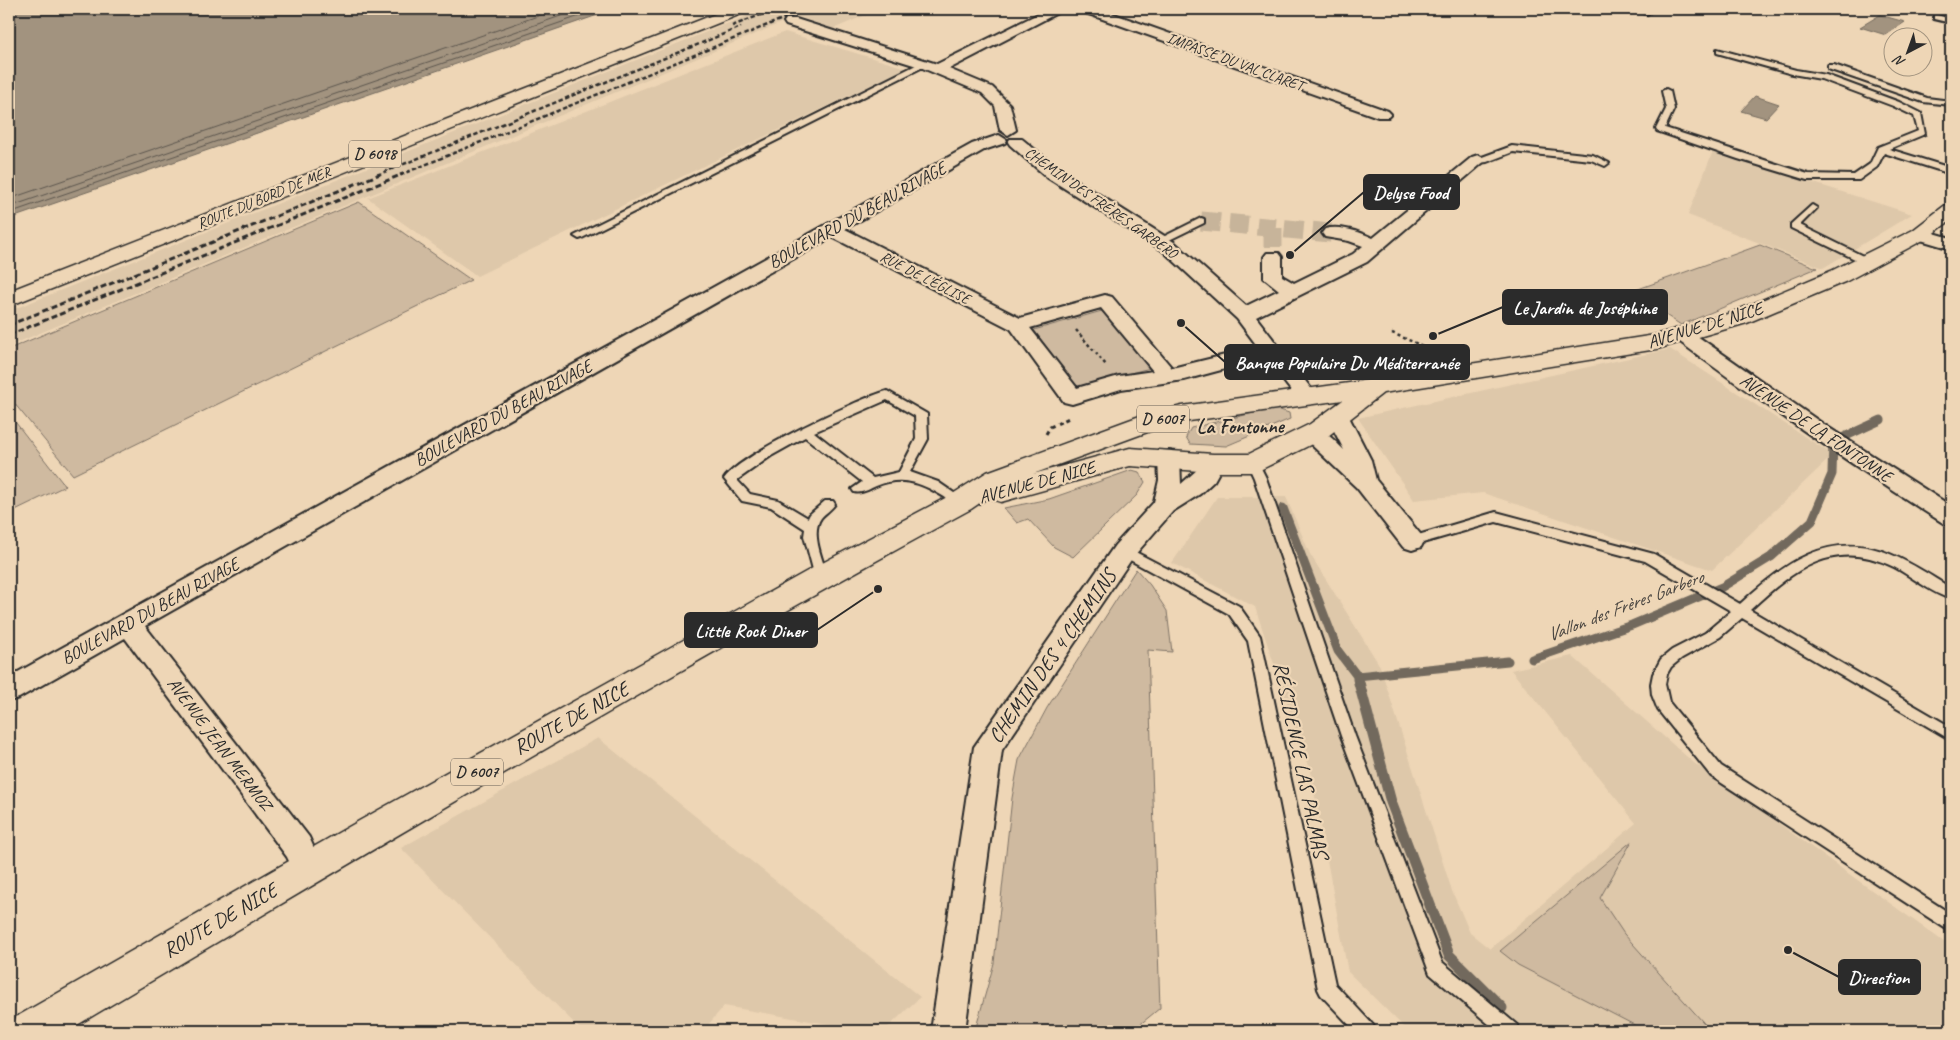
<svg xmlns="http://www.w3.org/2000/svg" width="1960" height="1040" viewBox="0 0 1960 1040" font-family="Caveat,sans-serif">
<style>
.built{fill:#dec8aa}
.green{fill:#cfbaa0;stroke:#7d7266}
.water{fill:#a2937f;stroke:#72695d}
.lines{fill:none;stroke-linecap:round;stroke-linejoin:round}
.shore{stroke:#5b554d;stroke-width:1}
.stream-far1{stroke:#72695d;stroke-width:9}
.stream{stroke:#72695d;stroke-width:11}
.street-tunnel{stroke:#c7b49a;stroke-width:19;stroke-dasharray:19 9;stroke-linecap:butt}
.lane-casing{stroke:#2b2b2b;stroke-width:4}
.street-casing{stroke:#2b2b2b;stroke-width:4}
.primary-casing{stroke:#2b2b2b;stroke-width:3}
.path-far1{stroke:#2b2b2b;stroke-width:2.5;stroke-dasharray:3 3;stroke-linecap:butt}
.path{stroke:#2b2b2b;stroke-width:3;stroke-dasharray:4 4;stroke-linecap:butt}
.lane{fill:#eed6b6;fill-rule:evenodd}
.street{fill:#eed6b6;fill-rule:evenodd}
.primary{fill:#eed6b6;fill-rule:evenodd}
.rail-far1{stroke:#2b2b2b;stroke-width:2.5;stroke-dasharray:4.5 2.5;stroke-linecap:butt}
.rail{stroke:#2b2b2b;stroke-width:3;stroke-dasharray:6 3;stroke-linecap:butt}
.labels{text-anchor:middle;dominant-baseline:central;stroke-width:4.5;stroke-linejoin:round;paint-order:stroke}
.far-street-label{font-size:15px;fill:#2b2b2b;stroke:#eed6b6}
.shield{fill:#eed6b6;stroke:#665e55;stroke-width:1}
.shield-label{font-size:16px;font-weight:bold;fill:#2b2b2b}
.street-label{font-size:18px;fill:#2b2b2b;stroke:#eed6b6}
.water-label{font-size:19px;font-style:italic;fill:#494540;stroke:#eed6b6}
.quarter-label{font-size:20px;font-weight:bold;fill:#2b2b2b;stroke:#eed6b6}
.near-street-label{font-size:21px;fill:#2b2b2b;stroke:#eed6b6}
.leader{fill:none;stroke:#2b2b2b;stroke-width:2}
.callout-dot{fill:#2b2b2b;stroke:#eed6b6;stroke-width:2}
.callout{fill:#2b2b2b;stroke:#2b2b2b;stroke-width:2}
.callout-label{font-size:19px;text-anchor:middle;font-weight:bold;fill:#fff}
</style>
<rect width="100%" height="100%" fill="#eed6b6"/>
<filter id="ink" filterUnits="userSpaceOnUse"><feTurbulence type="fractalNoise" baseFrequency=".02" numOctaves="2"/><feDisplacementMap in="SourceGraphic" scale="10" xChannelSelector="R" yChannelSelector="G"/><feConvolveMatrix kernelMatrix="1 2 1 2 8 2 1 2 1" color-interpolation-filters="sRGB"/></filter>
<g filter="url(#ink)">
<path class="built" d="M 764,9 L 880,9 L 833,29 L 798,16 L 9,346 L 9,311 Z
M 785,32 L 906,68 L 477,276 L 368,198 Z
M 1713,151 L 1912,214 L 1823,268 L 1688,215 Z
M 1670,349 L 1833,455 L 1712,570 L 1483,493 L 1414,500 L 1358,418 Z
M 1217,497 L 1286,497 L 1310,554 L 1380,666 L 1452,891 L 1470,933 L 1490,949 L 1636,823 L 1511,670 L 1572,656 L 1694,763 L 1951,947 L 1951,1031 L 1408,1031 L 1348,972 L 1311,775 L 1255,607 L 1172,563 Z
M 598,738 L 920,997 L 884,1031 L 867,1031 L 724,1006 L 703,1031 L 582,1031 L 401,848 Z"/>
<path class="green" d="M 359,202 L 471,280 L 73,475 L 9,397 L 9,349 Z
M 1760,245 L 1817,268 L 1681,325 L 1630,292 Z
M 1102,311 L 1150,368 L 1076,387 L 1034,330 Z
M 1274,408 L 1289,413 L 1290,419 L 1226,446 L 1190,444 L 1186,437 L 1191,428 Z
M 9,414 L 65,486 L 9,513 Z
M 1132,470 L 1139,472 L 1145,482 L 1137,495 L 1073,557 L 1054,547 L 1028,519 L 1017,523 L 1004,508 L 1049,499 Z
M 1136,569 L 1150,585 L 1167,611 L 1172,652 L 1148,650 L 1160,1008 L 1132,1031 L 975,1031 L 994,963 L 1012,798 L 1019,760 L 1047,708 Z
M 1632,841 L 1600,898 L 1624,934 L 1711,1031 L 1646,1031 L 1518,965 L 1500,951 Z"/>
<path class="water" d="M 9,9 L 615,9 L 9,219 Z
M 1880,15 L 1905,22 L 1886,35 L 1860,27 Z
M 1755,96 L 1779,104 L 1766,118 L 1741,111 Z"/>
<g class="lines">
<path class="shore" d="M 9,199 L 558,9
M 9,207 L 581,9
M 9,213 L 600,9"/>
<path class="stream-far1" d="M 1283,508 L 1338,651 L 1357,676 L 1508,661
M 1532,659 L 1632,625 L 1722,587 L 1771,557 L 1812,521 L 1832,474 L 1833,442 L 1881,420
M 1357,676 L 1358,681"/>
<path class="stream" d="M 1358,679 L 1391,802 L 1449,955 L 1502,1008"/>
<path class="street-tunnel" d="M 1201,221 L 1331,233
M 1273,228 L 1273,257"/>
<defs>
<path id="lane" d="M 1937,15 L 1951,19 L 1951,23 L 1934,19 L 1934,15 Z
M 1717,49 L 1796,70 L 1826,75 L 1899,102 L 1921,113 L 1925,134 L 1889,149 L 1951,168 L 1951,174 L 1884,153 L 1877,167 L 1859,180 L 1807,180 L 1738,159 L 1657,131 L 1656,129 L 1666,109 L 1662,91 L 1666,89 L 1670,91 L 1674,109 L 1665,128 L 1808,174 L 1854,175 L 1870,164 L 1878,147 L 1918,131 L 1914,116 L 1893,106 L 1821,79 L 1792,74 L 1717,53 Z
M 922,62 L 929,64 L 582,238 L 579,239 L 574,236 Z
M 1828,65 L 1834,65 L 1927,98 L 1951,101 L 1951,105 L 1923,102 L 1828,69 Z
M 1512,146 L 1593,155 L 1609,163 L 1605,166 L 1591,160 L 1513,152 L 1487,162 L 1478,163 L 1474,160 Z
M 1812,205 L 1817,208 L 1800,225 L 1869,259 L 1869,263 L 1863,263 L 1791,228 L 1791,224 Z
M 1201,218 L 1204,219 L 1204,223 L 1163,243 L 1160,244 L 1155,241 Z
M 887,391 L 927,414 L 928,439 L 910,472 L 938,482 L 967,502 L 961,506 L 957,505 C 931,488 907,472 876,486 C 869,489 862,494 854,492 L 852,489 L 862,482 L 805,437 L 771,456 L 737,480 L 750,494 L 778,500 L 808,518 L 810,514 L 825,501 L 833,501 L 835,504 C 831,510 825,513 821,518 C 810,533 823,561 828,577 L 826,581 L 816,581 L 804,536 L 805,529 L 771,507 L 742,501 L 724,479 C 739,455 857,399 887,391 ZM 887,400 L 915,416 L 916,439 L 899,472 L 873,478 L 814,432 Z
M 1253,459 L 1257,460 L 1266,478 L 1355,736 L 1442,962 L 1517,1025 L 1520,1031 L 1497,1031 L 1430,974 L 1341,736 L 1254,478 L 1247,463 Z
M 1496,512 L 1654,554 L 1740,604 C 1783,564 1829,529 1890,554 C 1912,563 1931,576 1951,588 L 1951,599 C 1931,593 1913,577 1894,567 C 1834,537 1793,570 1750,610 L 1951,727 L 1951,740 L 1742,618 L 1720,637 L 1682,658 L 1671,667 L 1667,674 L 1665,684 L 1669,702 L 1721,766 L 1951,914 L 1951,932 L 1711,776 L 1658,710 L 1652,695 L 1651,684 L 1653,674 L 1661,659 L 1672,650 L 1705,633 L 1731,611 L 1645,561 L 1496,522 L 1412,546 L 1408,544 L 1406,541 L 1408,538 Z
M 1124,546 L 1239,606 L 1260,636 L 1335,984 L 1373,1025 L 1376,1031 L 1355,1031 L 1321,995 L 1318,989 L 1248,641 L 1229,614 L 1119,554 L 1118,551 L 1119,548 Z"/>
<path id="street" d="M 1048,9 L 1065,9 L 949,69 L 992,87 L 1010,105 L 1016,130 L 1008,135 L 1000,130 L 995,106 L 982,93 L 920,67 L 786,25 L 784,22 L 786,19 L 796,19 L 937,64 Z
M 1081,9 L 1100,9 L 1388,111 L 1391,114 L 1388,117 L 1378,117 L 1083,12 Z
M 1641,9 L 1656,9 L 1647,14 L 1642,13 Z
M 999,135 L 1007,140 L 1005,143 L 984,150 L 845,229 L 1020,318 L 1105,295 L 1112,297 L 1172,368 L 1258,347 L 1237,319 L 1162,250 L 1048,178 L 1010,145 L 1008,142 L 1010,139 L 1022,139 L 1060,170 L 1174,242 L 1246,306 L 1279,290 L 1264,278 L 1264,257 L 1267,253 L 1279,253 L 1282,257 L 1282,276 L 1294,283 L 1353,254 L 1363,246 L 1349,241 L 1325,237 L 1322,233 L 1325,229 C 1341,225 1359,232 1373,238 L 1472,157 L 1478,155 L 1486,160 L 1367,262 L 1256,317 L 1313,391 L 1317,396 L 1313,401 L 1306,403 L 1299,401 L 1266,358 L 1184,380 L 1121,389 L 1072,404 L 1064,402 L 1011,329 L 832,237 L 145,626 L 309,837 L 323,868 L 319,878 L 308,883 L 297,878 L 287,857 L 125,638 L 19,698 L 9,701 L 9,677 L 972,144 ZM 1101,308 L 1153,371 L 1119,376 L 1077,388 L 1030,328 Z
M 1920,229 L 1951,238 L 1951,249 L 1914,238 L 1911,234 L 1914,230 Z
M 1683,329 L 1690,331 L 1823,424 L 1951,506 L 1951,526 L 1943,523 C 1852,465 1763,404 1676,339 L 1673,335 L 1676,331 Z
M 1338,410 L 1346,412 L 1349,417 L 1371,460 L 1376,480 L 1421,535 L 1424,541 L 1421,547 L 1412,550 L 1403,547 L 1357,488 L 1300,434 L 1303,429 C 1320,424 1332,438 1344,450 L 1327,417 L 1330,412 Z
M 1169,451 L 1177,453 L 1180,459 L 1181,484 L 1198,469 L 1205,457 L 1213,455 L 1221,457 L 1224,463 L 1214,481 L 1200,494 L 1173,511 L 1133,557 L 1002,750 L 965,1031 L 931,1031 L 974,747 L 1115,545 L 1154,502 L 1159,480 L 1158,459 L 1161,453 Z"/>
<path id="primary" d="M 728,9 L 749,9 L 746,12 L 9,306 L 9,291 Z
M 1951,204 L 1951,220 L 1927,238 L 1847,281 L 1747,323 L 1657,349 L 1383,393 L 1328,436 L 1262,469 L 1253,472 L 1213,472 L 1130,466 L 1001,502 L 992,499 L 990,496 L 971,509 C 665,675 366,854 67,1031 L 10,1031 L 16,1017 L 359,821 L 811,569 L 951,495 L 987,472 L 1137,417 L 1182,406 L 1349,383 L 1655,335 L 1731,313 L 1831,271 L 1913,230 L 1944,206 ZM 1343,400 L 1310,424 L 1249,454 L 1213,454 L 1130,448 L 1033,474 L 1153,430 L 1182,422 Z"/>
</defs>
<use href="#lane" class="lane-casing"/>
<use href="#street" class="street-casing"/>
<use href="#primary" class="primary-casing"/>
<path class="path-far1" d="M 1076,330 L 1106,365
M 1392,333 L 1439,353"/>
<path class="path" d="M 1046,434 L 1050,427 L 1069,418"/>
<use href="#lane" class="lane"/>
<use href="#street" class="street"/>
<use href="#primary" class="primary"/>
<path class="rail-far1" d="M 732,26 L 776,9
M 377,175 L 741,27
M 400,175 L 807,9"/>
<path class="rail" d="M 9,325 L 380,174
M 9,335 L 403,174"/>
</g>
</g>
<g class="labels">
<g class="far-street-label">
<text transform="translate(1235 62) rotate(20)">IMPASSE DU VAL CLARET</text>
<text transform="translate(264 198) rotate(-22)">ROUTE DU BORD DE MER</text>
<text transform="translate(1101 203) rotate(35)">CHEMIN DES FRÈRES GARBERO</text>
<text transform="translate(925 278) rotate(27)">RUE DE L'ÉGLISE</text>
</g>
<g class="shield">
<rect x="349" y="140.5" width="52" height="27" rx="4"/>
<rect x="1137" y="405.5" width="52" height="27" rx="4"/>
<rect x="451" y="758.5" width="52" height="27" rx="4"/>
</g>
<g class="shield-label">
<text x="375" y="154">D 6098</text>
<text x="1163" y="419">D 6007</text>
<text x="477" y="772">D 6007</text>
</g>
<g class="street-label">
<text transform="translate(857 215) rotate(-29)">BOULEVARD DU BEAU RIVAGE</text>
<text transform="translate(1705 325) rotate(-17)">AVENUE DE NICE</text>
<text transform="translate(503 413) rotate(-29)">BOULEVARD DU BEAU RIVAGE</text>
<text transform="translate(1816 428) rotate(34)">AVENUE DE LA FONTONNE</text>
<text transform="translate(1037 482) rotate(-15)">AVENUE DE NICE</text>
<text transform="translate(150 611) rotate(-29)">BOULEVARD DU BEAU RIVAGE</text>
<text transform="translate(220 744) rotate(53)">AVENUE JEAN MERMOZ</text>
</g>
<g class="water-label">
<text transform="translate(1625 606) rotate(-21)">Vallon des Frères Garbero</text>
</g>
<g class="quarter-label">
<text x="1240" y="426">La Fontonne</text>
</g>
<g class="near-street-label">
<text transform="translate(1052 656) rotate(-55)">CHEMIN DES 4 CHEMINS</text>
<text transform="translate(571 718) rotate(-29)">ROUTE DE NICE</text>
<text transform="translate(1301 760) rotate(78)">RÉSIDENCE LAS PALMAS</text>
<text transform="translate(220 920) rotate(-30)">ROUTE DE NICE</text>
</g>
</g>
<path class="leader" d="M1290 255L1364 192M1433 336L1503 307M1181 323L1225 362M878 589L817 630M1788 950L1839 977"/>
<g class="callout-dot">
<circle cx="1290" cy="255" r="5"/>
<circle cx="1433" cy="336" r="5"/>
<circle cx="1181" cy="323" r="5"/>
<circle cx="878" cy="589" r="5"/>
<circle cx="1788" cy="950" r="5"/>
</g>
<g class="callout">
<rect x="1364" y="175" width="95" height="34" rx="5"/>
<rect x="1503" y="290" width="164" height="34" rx="5"/>
<rect x="1225" y="345" width="244" height="34" rx="5"/>
<rect x="685" y="613" width="132" height="34" rx="5"/>
<rect x="1839" y="960" width="81" height="34" rx="5"/>
</g>
<g class="callout-label">
<text x="1411" y="199">Delyse Food</text>
<text x="1585" y="314">Le Jardin de Joséphine</text>
<text x="1347" y="369">Banque Populaire Du Méditerranée</text>
<text x="751" y="637">Little Rock Diner</text>
<text x="1879" y="984">Direction</text>
</g>
<rect width="1960" height="1040" fill="none" stroke="#eed6b6" stroke-width="30"/>
<rect x="15" y="15" width="1930" height="1010" fill="none" stroke="#2b2b2b" stroke-width="2" filter="url(#ink)"/>
<g transform="translate(1908 52) rotate(221)"><circle r="24" fill="#eed6b6" stroke="#a0927e"/>
<path d="M0-4L9 19L0 12L-9 19Z" fill="#2b2b2b"/>
<text y="-8" font-size="14" font-weight="bold" text-anchor="middle" fill="#2b2b2b">N</text>
</g>
</svg>
